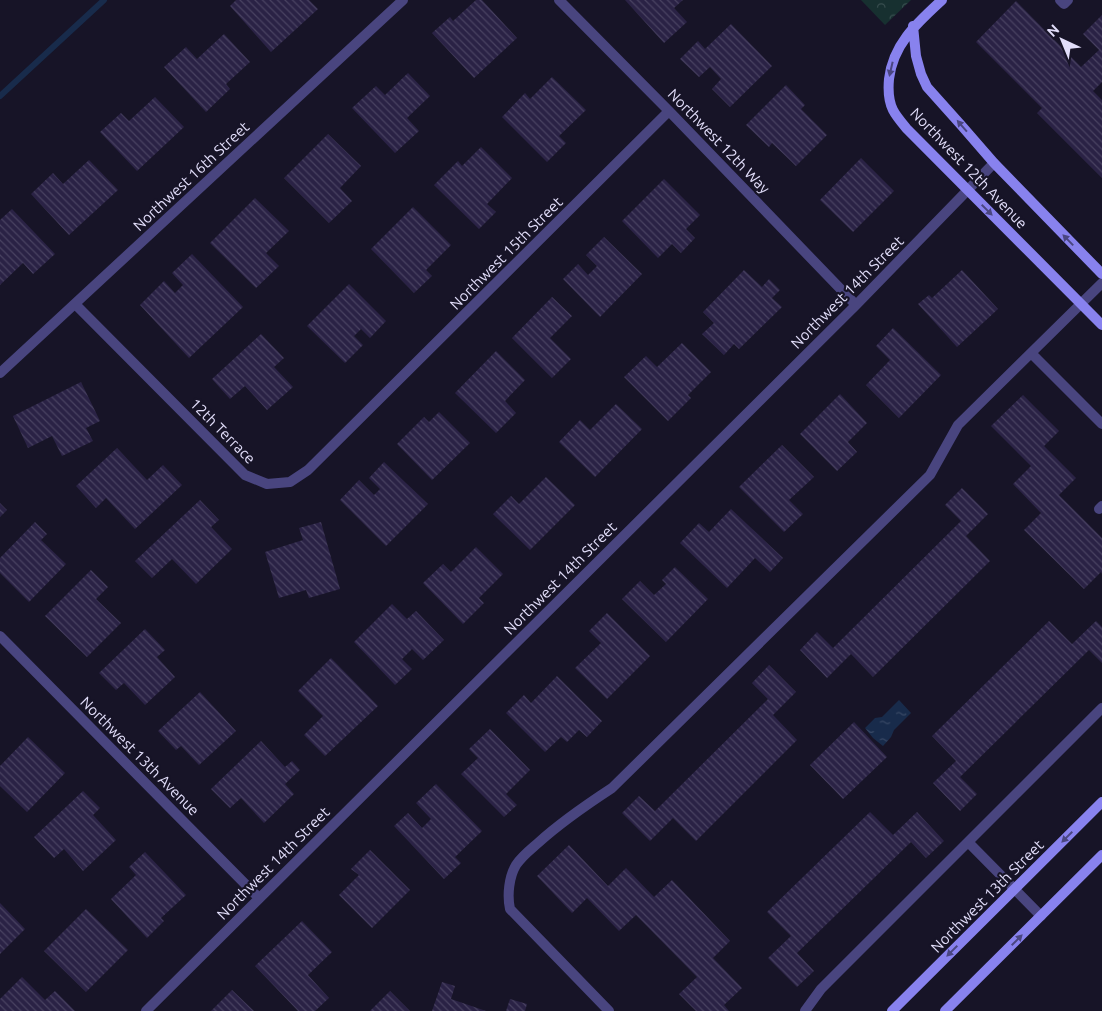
<svg xmlns="http://www.w3.org/2000/svg" width="1102" height="1011" viewBox="0 0 1102 1011" font-family="Ubuntu,sans-serif">
<style>
.park{fill:url(#park-crowns)}
.water{fill:url(#water-ripples)}
.lines{fill:none;stroke-linecap:round;stroke-linejoin:round}
.stream{stroke:#182b4b;stroke-width:6}
.building{fill:url(#building-back-hatch)}
.lane{stroke:#49457f;stroke-width:10}
.street{stroke:#49457f;stroke-width:10}
.secondary{stroke:#8882ee;stroke-width:10}
.oneway{fill:#4a4681}
.labels{text-anchor:middle;dominant-baseline:central;stroke-width:4.5;stroke-linejoin:round;paint-order:stroke}
.street-label{font-size:15px;fill:#e2defa;stroke:#171427}
</style>
<defs>
<pattern id="park-crowns" width="20" height="18" patternUnits="userSpaceOnUse" patternTransform="scale(1.25)"><rect width="20" height="18" fill="#173030"/><path d="M2 6a3 3 0 1 1 6 0M12 15a3 3 0 1 1 6 0" fill="none" stroke="#384e4f"/></pattern>
<pattern id="water-ripples" width="26" height="14" patternUnits="userSpaceOnUse" patternTransform="scale(1.25)"><rect width="26" height="14" fill="#182b4b"/><path d="M2 4q2-2 4 0t4 0M15 11q2-2 4 0t4 0" fill="none" stroke="#394966"/></pattern>
<pattern id="building-back-hatch" width="6" height="6" patternUnits="userSpaceOnUse" patternTransform="scale(1.25)"><rect width="6" height="6" fill="#2a2245"/><path d="M-1 5l2 2M0 0l6 6M5-1l2 2" fill="none" stroke="#494261"/></pattern>
</defs>
<rect width="100%" height="100%" fill="#171427"/>
<path class="park" d="M 861,0 L 911,0 L 885,25 Z"/>
<path class="water" d="M 899,700 L 911,713 L 894,730 L 891,737 L 883,746 L 873,738 L 865,728 L 875,718 L 882,717 Z"/>
<g class="lines">
<path class="stream" d="M 0,96 L 104,0"/>
</g>
<path class="building" d="M 236,0 L 309,0 L 318,9 L 271,52 L 230,6 Z
M 476,0 L 482,0 L 517,38 L 474,78 L 432,33 L 450,17 L 453,21 Z
M 625,0 L 683,0 L 674,8 L 687,22 L 664,43 Z
M 1016,1 L 1081,67 L 1099,50 L 1083,34 L 1102,15 L 1102,82 L 1093,91 L 1102,100 L 1102,178 L 1037,113 L 1042,108 L 976,42 Z
M 731,24 L 772,66 L 730,107 L 712,89 L 721,79 L 710,67 L 699,77 L 680,59 L 698,41 L 705,49 Z
M 224,34 L 250,62 L 226,84 L 230,89 L 206,112 L 164,67 L 186,47 L 197,59 Z
M 408,73 L 430,96 L 407,118 L 419,131 L 395,153 L 352,108 L 376,86 L 385,95 Z
M 552,77 L 586,110 L 559,136 L 566,143 L 547,162 L 502,117 L 525,93 L 530,99 Z
M 786,85 L 805,105 L 801,109 L 827,135 L 796,166 L 772,143 L 769,147 L 746,125 Z
M 155,97 L 184,127 L 137,171 L 100,132 L 121,113 L 129,121 Z
M 328,134 L 361,166 L 340,188 L 352,201 L 329,223 L 284,178 Z
M 481,147 L 512,178 L 487,204 L 496,212 L 479,229 L 434,185 L 458,161 L 462,166 Z
M 861,158 L 894,191 L 853,232 L 820,200 Z
M 89,160 L 118,190 L 69,235 L 31,194 L 53,173 L 63,184 Z
M 664,179 L 700,215 L 686,229 L 695,238 L 681,253 L 672,244 L 658,258 L 622,221 Z
M 255,198 L 289,231 L 266,253 L 279,266 L 256,288 L 210,243 Z
M 413,207 L 451,245 L 426,270 L 432,276 L 414,293 L 371,249 Z
M 12,209 L 55,254 L 33,274 L 23,263 L 0,285 L 0,220 Z
M 604,237 L 642,274 L 600,317 L 563,279 L 578,264 L 588,275 L 597,266 L 586,255 Z
M 192,254 L 243,307 L 189,358 L 140,305 L 164,281 L 175,293 L 183,285 L 172,273 Z
M 744,270 L 762,287 L 769,279 L 780,290 L 772,298 L 782,307 L 739,349 L 734,344 L 724,355 L 702,334 L 714,323 L 703,312 Z
M 962,270 L 998,309 L 957,347 L 918,304 L 929,295 L 932,298 Z
M 349,284 L 386,321 L 370,338 L 361,329 L 354,336 L 363,345 L 345,363 L 307,326 Z
M 552,297 L 572,316 L 550,338 L 571,359 L 552,378 L 512,338 Z
M 893,328 L 941,375 L 899,418 L 866,385 L 890,360 L 876,346 Z
M 261,334 L 284,358 L 274,367 L 293,387 L 267,410 L 245,386 L 230,399 L 212,379 Z
M 682,343 L 711,372 L 688,395 L 691,398 L 668,421 L 624,377 L 646,356 L 657,367 Z
M 496,351 L 525,380 L 505,401 L 516,413 L 496,433 L 455,393 Z
M 81,382 L 100,421 L 86,428 L 93,441 L 62,456 L 52,436 L 28,448 L 13,416 Z
M 840,394 L 867,423 L 848,442 L 857,452 L 837,471 L 800,434 Z
M 1023,395 L 1059,431 L 1044,446 L 1076,478 L 1059,495 L 1102,538 L 1102,574 L 1101,572 L 1084,589 L 1024,530 L 1041,513 L 1013,484 L 1031,466 L 991,426 Z
M 616,404 L 642,429 L 595,477 L 559,442 L 580,420 L 590,430 Z
M 439,412 L 470,443 L 432,480 L 397,444 L 424,417 L 429,422 Z
M 782,445 L 814,477 L 789,500 L 803,514 L 784,532 L 739,487 Z
M 117,448 L 147,480 L 163,465 L 182,485 L 135,529 L 106,498 L 96,508 L 76,486 Z
M 384,462 L 428,504 L 386,546 L 340,500 L 359,480 L 374,495 L 380,489 L 369,478 Z
M 546,477 L 575,505 L 530,550 L 493,514 L 511,496 L 519,504 Z
M 962,488 L 988,514 L 966,536 L 990,561 L 873,677 L 851,654 L 827,678 L 800,650 L 817,632 L 833,648 L 961,521 L 945,505 Z
M 200,500 L 219,520 L 211,527 L 232,549 L 196,584 L 172,559 L 152,578 L 135,561 Z
M 0,503 L 7,510 L 0,517 Z
M 731,509 L 783,558 L 770,572 L 755,558 L 727,588 L 680,543 L 699,523 L 709,532 Z
M 35,522 L 47,534 L 41,540 L 66,564 L 29,602 L 0,573 L 0,558 Z
M 321,522 L 340,589 L 309,598 L 306,590 L 279,598 L 265,552 L 303,540 L 299,528 Z
M 476,547 L 503,574 L 479,598 L 484,603 L 463,624 L 423,583 L 443,564 L 451,572 Z
M 675,567 L 708,599 L 666,642 L 622,599 L 640,581 L 654,595 L 666,584 L 662,580 Z
M 91,570 L 108,587 L 96,599 L 121,623 L 87,657 L 45,616 Z
M 392,604 L 407,619 L 416,611 L 444,640 L 423,660 L 412,649 L 402,659 L 412,669 L 395,685 L 354,642 Z
M 607,613 L 650,656 L 607,699 L 575,668 L 601,643 L 589,631 Z
M 1049,621 L 1072,644 L 1096,621 L 1102,627 L 1102,663 L 1089,650 L 960,777 L 977,794 L 960,811 L 933,783 L 956,761 L 932,736 Z
M 145,629 L 165,650 L 157,657 L 175,677 L 145,705 L 124,683 L 116,690 L 99,673 Z
M 331,658 L 378,706 L 325,756 L 304,735 L 323,716 L 298,691 Z
M 769,665 L 796,692 L 773,715 L 797,740 L 696,841 L 673,818 L 650,841 L 622,813 L 639,796 L 655,811 L 768,699 L 752,683 Z
M 557,676 L 602,721 L 587,737 L 579,730 L 567,742 L 561,737 L 545,752 L 506,713 L 524,695 L 531,703 Z
M 200,692 L 236,731 L 199,765 L 181,746 L 176,750 L 158,731 Z
M 854,722 L 887,757 L 843,799 L 810,765 Z
M 490,729 L 530,770 L 506,794 L 517,805 L 504,817 L 461,774 L 478,758 L 469,749 Z
M 28,737 L 65,773 L 27,812 L 0,786 L 0,766 Z
M 261,741 L 285,767 L 292,761 L 300,770 L 285,784 L 294,794 L 264,823 L 241,798 L 230,808 L 211,789 Z
M 436,784 L 482,831 L 455,857 L 461,863 L 444,879 L 394,826 L 408,813 L 422,828 L 431,819 L 416,803 Z
M 83,791 L 100,808 L 93,815 L 116,840 L 83,871 L 64,849 L 54,858 L 34,837 Z
M 870,812 L 893,835 L 917,812 L 944,841 L 926,858 L 911,842 L 797,953 L 814,971 L 797,987 L 768,958 L 791,936 L 767,912 Z
M 569,845 L 608,886 L 626,868 L 654,897 L 672,880 L 730,941 L 713,958 L 742,988 L 724,1005 L 729,1011 L 696,1011 L 679,994 L 697,977 L 636,915 L 619,931 L 587,898 L 572,913 L 537,876 Z
M 370,850 L 410,890 L 372,928 L 339,895 L 359,875 L 351,869 Z
M 145,852 L 186,895 L 161,918 L 164,921 L 147,938 L 111,899 L 136,875 L 129,867 Z
M 0,903 L 25,929 L 0,954 Z
M 86,909 L 128,950 L 86,992 L 44,951 Z
M 302,921 L 332,952 L 308,975 L 329,998 L 315,1011 L 298,1011 L 255,966 Z
M 22,977 L 45,1000 L 55,991 L 75,1011 L 0,1011 L 0,999 Z
M 442,982 L 455,986 L 451,999 L 486,1011 L 432,1011 Z
M 232,990 L 254,1011 L 211,1011 Z
M 390,991 L 410,1011 L 370,1011 Z
M 510,999 L 527,1004 L 525,1011 L 506,1011 Z"/>
<g class="lines">
<path class="lane" d="M 1060,0 L 1064,4 L 1068,0
M 1031,353 L 1102,424
M 1099,509 L 1102,506
M 969,843 L 1041,916
M 609,1011 L 510,909 C 507,895 509,877 516,865 C 522,856 530,850 538,843 C 561,822 586,805 612,788 L 930,475 L 958,425 L 1102,283
M 805,1011 L 821,989 L 1102,708"/>
<path class="street" d="M 559,0 L 669,111 L 856,305
M 75,304 L 245,475 L 267,484 L 290,482 L 308,470 L 669,111
M 0,373 L 403,0
M 0,636 L 259,898
M 146,1011 L 856,305 L 994,163"/>
<path class="secondary" d="M 942,0 C 917,23 893,44 889,79 C 888,90 888,100 893,110 C 896,116 902,123 907,129 L 1102,325
M 913,26 L 916,56 L 921,74 L 927,87 L 961,125 L 994,163 L 1102,274
M 892,1011 L 1102,802
M 945,1011 L 1102,855"/>
</g>
<defs><path id="oneway-solid" d="M-6-.8H1V-3.2L6.5 0L1 3.2V.8H-6Z" transform="scale(1.25)"/></defs>
<g class="oneway">
<use href="#oneway-solid" transform="translate(891 69) rotate(103)"/>
<use href="#oneway-solid" transform="translate(962 126) rotate(-131)"/>
<use href="#oneway-solid" transform="translate(987 210) rotate(45)"/>
<use href="#oneway-solid" transform="translate(1068 240) rotate(-134)"/>
<use href="#oneway-solid" transform="translate(1067 837) rotate(135)"/>
<use href="#oneway-solid" transform="translate(1017 940) rotate(-45)"/>
<use href="#oneway-solid" transform="translate(952 951) rotate(135)"/>
</g>
<g class="labels">
<g class="street-label">
<text transform="translate(719 141) rotate(46)">Northwest 12th Way</text>
<text transform="translate(969 168) rotate(46)">Northwest 12th Avenue</text>
<text transform="translate(191 176) rotate(-43)">Northwest 16th Street</text>
<text transform="translate(506 253) rotate(-45)">Northwest 15th Street</text>
<text transform="translate(847 292) rotate(-45)">Northwest 14th Street</text>
<text transform="translate(223 431) rotate(45)">12th Terrace</text>
<text transform="translate(560 578) rotate(-45)">Northwest 14th Street</text>
<text transform="translate(140 756) rotate(45)">Northwest 13th Avenue</text>
<text transform="translate(273 863) rotate(-45)">Northwest 14th Street</text>
<text transform="translate(987 896) rotate(-45)">Northwest 13th Street</text>
</g>
</g>
<g transform="translate(1062 40) rotate(316)" stroke="#171427" stroke-width="4" paint-order="stroke">
<path d="M0-4L9 19L0 12L-9 19Z" fill="#e2defa"/>
<text y="-8" font-size="14" font-weight="bold" text-anchor="middle" fill="#e2defa">N</text>
</g>
</svg>
